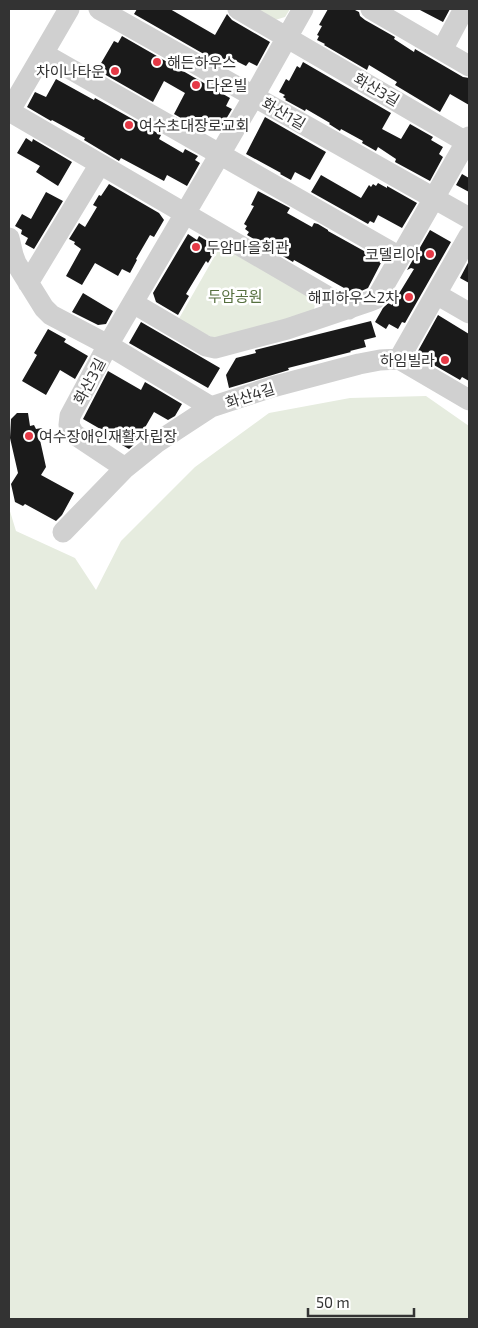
<svg xmlns="http://www.w3.org/2000/svg" width="478" height="1328" viewBox="0 0 478 1328" font-family="'Exo 2','Noto Sans KR',sans-serif">
<style>
.green{fill:#e6ecdf}
.building{fill:#1a1a1a}
.lines{fill:none;stroke-linecap:round;stroke-linejoin:round}
.minor{stroke:#d0d0d0;stroke-width:21}
.poi-dot{fill:#e63946;stroke:#fff;stroke-width:2}
.labels{text-anchor:middle;dominant-baseline:central;stroke-width:5;stroke-linejoin:round;paint-order:stroke}
.poi-label{font-size:15px;fill:#333;stroke:#fff;text-anchor:start}
.street-label{font-size:15px;fill:#333;stroke:#fff}
.park-label{font-size:15px;fill:#56703f;stroke:#fff}
</style>
<rect width="100%" height="100%" fill="#fff"/>
<path class="green" d="M 256,9 L 290,9 L 285,17 L 275,20 Z
M 221,245 L 317,297 L 313,313 L 219,340 L 177,322 Z
M 426,396 L 469,426 L 469,1319 L 9,1319 L 9,508 L 16,531 L 75,558 L 96,590 L 121,541 L 195,467 L 269,413 L 350,398 Z"/>
<path class="building" d="M 137,9 L 170,9 L 215,35 L 227,14 L 232,20 L 270,42 L 257,66 L 249,62 L 246,66 L 230,58 L 228,61 L 222,58 L 220,60 L 217,58 L 216,61 L 134,14 Z
M 328,9 L 353,9 L 359,12 L 360,16 L 365,20 L 395,37 L 394,39 L 414,52 L 415,49 L 463,77 L 469,78 L 469,105 L 450,94 L 440,112 L 395,85 L 397,82 L 369,65 L 367,70 L 324,45 L 325,44 L 317,40 L 319,36 L 317,35 L 322,26 L 319,25 Z
M 418,9 L 450,9 L 443,22 Z
M 122,36 L 230,98 L 226,106 L 232,109 L 219,131 L 198,120 L 195,126 L 174,114 L 185,93 L 164,81 L 153,102 L 97,70 L 114,41 L 118,43 Z
M 303,62 L 391,113 L 382,129 L 401,139 L 410,124 L 433,137 L 431,140 L 443,147 L 439,154 L 443,157 L 430,181 L 395,162 L 396,159 L 378,147 L 376,151 L 362,143 L 363,141 L 341,129 L 340,131 L 329,124 L 330,123 L 306,109 L 305,111 L 285,100 L 286,99 L 283,97 L 285,95 L 279,92 L 286,79 L 289,81 L 297,66 L 300,68 Z
M 56,79 L 94,100 L 95,98 L 161,135 L 159,139 L 183,153 L 185,149 L 198,156 L 195,160 L 200,163 L 187,186 L 167,175 L 164,181 L 121,158 L 119,161 L 84,140 L 85,138 L 52,120 L 51,121 L 27,107 L 35,92 L 46,97 Z
M 265,117 L 326,152 L 310,180 L 295,172 L 291,180 L 280,174 L 281,173 L 246,154 Z
M 26,138 L 32,142 L 33,139 L 72,162 L 58,186 L 36,172 L 40,166 L 17,153 Z
M 462,174 L 469,178 L 469,192 L 456,185 Z
M 321,175 L 361,198 L 369,185 L 371,187 L 373,184 L 376,186 L 378,183 L 387,188 L 387,186 L 417,203 L 402,228 L 378,215 L 374,223 L 370,221 L 368,224 L 311,192 Z
M 109,184 L 159,213 L 164,220 L 154,237 L 150,235 L 136,259 L 137,260 L 130,273 L 122,269 L 118,276 L 95,263 L 82,285 L 66,276 L 81,249 L 74,244 L 75,242 L 69,239 L 79,223 L 85,227 L 97,207 L 93,205 L 99,195 L 101,196 Z
M 258,191 L 290,208 L 287,213 L 312,227 L 314,223 L 318,224 L 328,230 L 328,231 L 382,261 L 368,288 L 359,292 L 357,291 L 353,293 L 294,260 L 293,262 L 247,235 L 249,232 L 245,229 L 247,226 L 244,224 L 254,206 L 251,205 Z
M 46,192 L 63,201 L 34,249 L 25,244 L 28,238 L 21,234 L 22,230 L 15,226 L 22,214 L 31,219 Z
M 430,230 L 451,242 L 405,323 L 402,322 L 398,329 L 389,324 L 386,329 L 375,322 L 383,308 L 388,303 L 392,305 L 414,269 L 411,268 L 407,270 Z
M 188,234 L 197,240 L 199,236 L 214,245 L 211,249 L 215,251 L 208,263 L 206,261 L 186,294 L 189,296 L 178,315 L 156,302 L 153,293 Z
M 469,261 L 469,283 L 460,278 Z
M 83,293 L 113,311 L 106,324 L 98,325 L 72,312 Z
M 438,315 L 469,334 L 469,381 L 462,377 L 460,380 L 420,357 L 422,353 L 418,351 Z
M 371,321 L 376,337 L 364,340 L 366,347 L 350,351 L 351,352 L 288,368 L 289,370 L 229,388 L 226,375 L 236,358 L 256,353 L 255,350 Z
M 141,322 L 220,368 L 208,388 L 129,343 Z
M 48,329 L 66,339 L 64,342 L 88,356 L 75,379 L 60,370 L 46,395 L 22,381 L 37,355 L 34,353 Z
M 108,371 L 141,390 L 145,382 L 182,404 L 175,416 L 168,420 L 154,412 L 136,443 L 129,449 L 108,437 L 109,434 L 83,419 Z
M 17,413 L 28,413 L 30,426 L 34,425 L 36,429 L 42,428 L 45,439 L 40,440 L 46,467 L 41,475 L 74,493 L 62,515 L 56,521 L 25,504 L 23,506 L 15,502 L 11,484 L 18,473 L 10,438 L 11,419 Z"/>
<g class="lines">
<path class="minor" d="M 99,9 L 469,218
M 238,9 L 466,142
M 371,9 L 469,66
M 442,50 L 464,9
M 44,54 L 400,257
M 9,111 L 349,309
M 9,112 L 69,9
M 9,238 L 13,255 L 16,263 L 44,308 L 51,315 L 108,345 L 211,407 L 272,387 L 359,364 L 380,360 L 399,359 L 469,400
M 28,283 L 100,164
M 436,294 L 469,313
M 133,303 L 206,346 L 215,348 L 287,329 L 370,301 L 375,299 L 379,294 L 469,137
M 399,359 L 469,236
M 125,468 L 156,443 L 211,407
M 63,532 L 125,468 L 74,434 L 69,425 L 70,416 L 108,345 L 254,96 L 303,9"/>
</g>
<g class="poi-dot">
<circle cx="157" cy="62" r="5"/>
<circle cx="115" cy="71" r="5"/>
<circle cx="196" cy="85" r="5"/>
<circle cx="129" cy="125" r="5"/>
<circle cx="196" cy="247" r="5"/>
<circle cx="430" cy="254" r="5"/>
<circle cx="409" cy="297" r="5"/>
<circle cx="445" cy="360" r="5"/>
<circle cx="29" cy="436" r="5"/>
</g>
<g class="labels">
<g class="poi-label">
<text x="167" y="62">해든하우스</text>
<text x="105" y="71" text-anchor="end">차이나타운</text>
<text x="206" y="85">다온빌</text>
<text x="139" y="125">여수초대장로교회</text>
<text x="206" y="247">두암마을회관</text>
<text x="420" y="254" text-anchor="end">코델리아</text>
<text x="399" y="297" text-anchor="end">해피하우스2차</text>
<text x="435" y="360" text-anchor="end">하임빌라</text>
<text x="39" y="436">여수장애인재활자립장</text>
</g>
<g class="street-label">
<text transform="translate(377 89) rotate(30)">화산3길</text>
<text transform="translate(284 113) rotate(30)">화산1길</text>
<text transform="translate(89 381) rotate(-62)">화산3길</text>
<text transform="translate(250 395) rotate(-18)">화산4길</text>
</g>
<g class="park-label">
<text x="235" y="296">두암공원</text>
</g>
</g>
<rect width="478" height="1328" fill="none" stroke="#333333" stroke-width="20"/>
<path d="M308 1308v8h106v-8" fill="none" stroke="#333333" stroke-width="2.5"/>
<text x="316" y="1308" font-size="15" fill="#333333" stroke="#ffffff" stroke-width="4" paint-order="stroke">50 m</text>
</svg>
